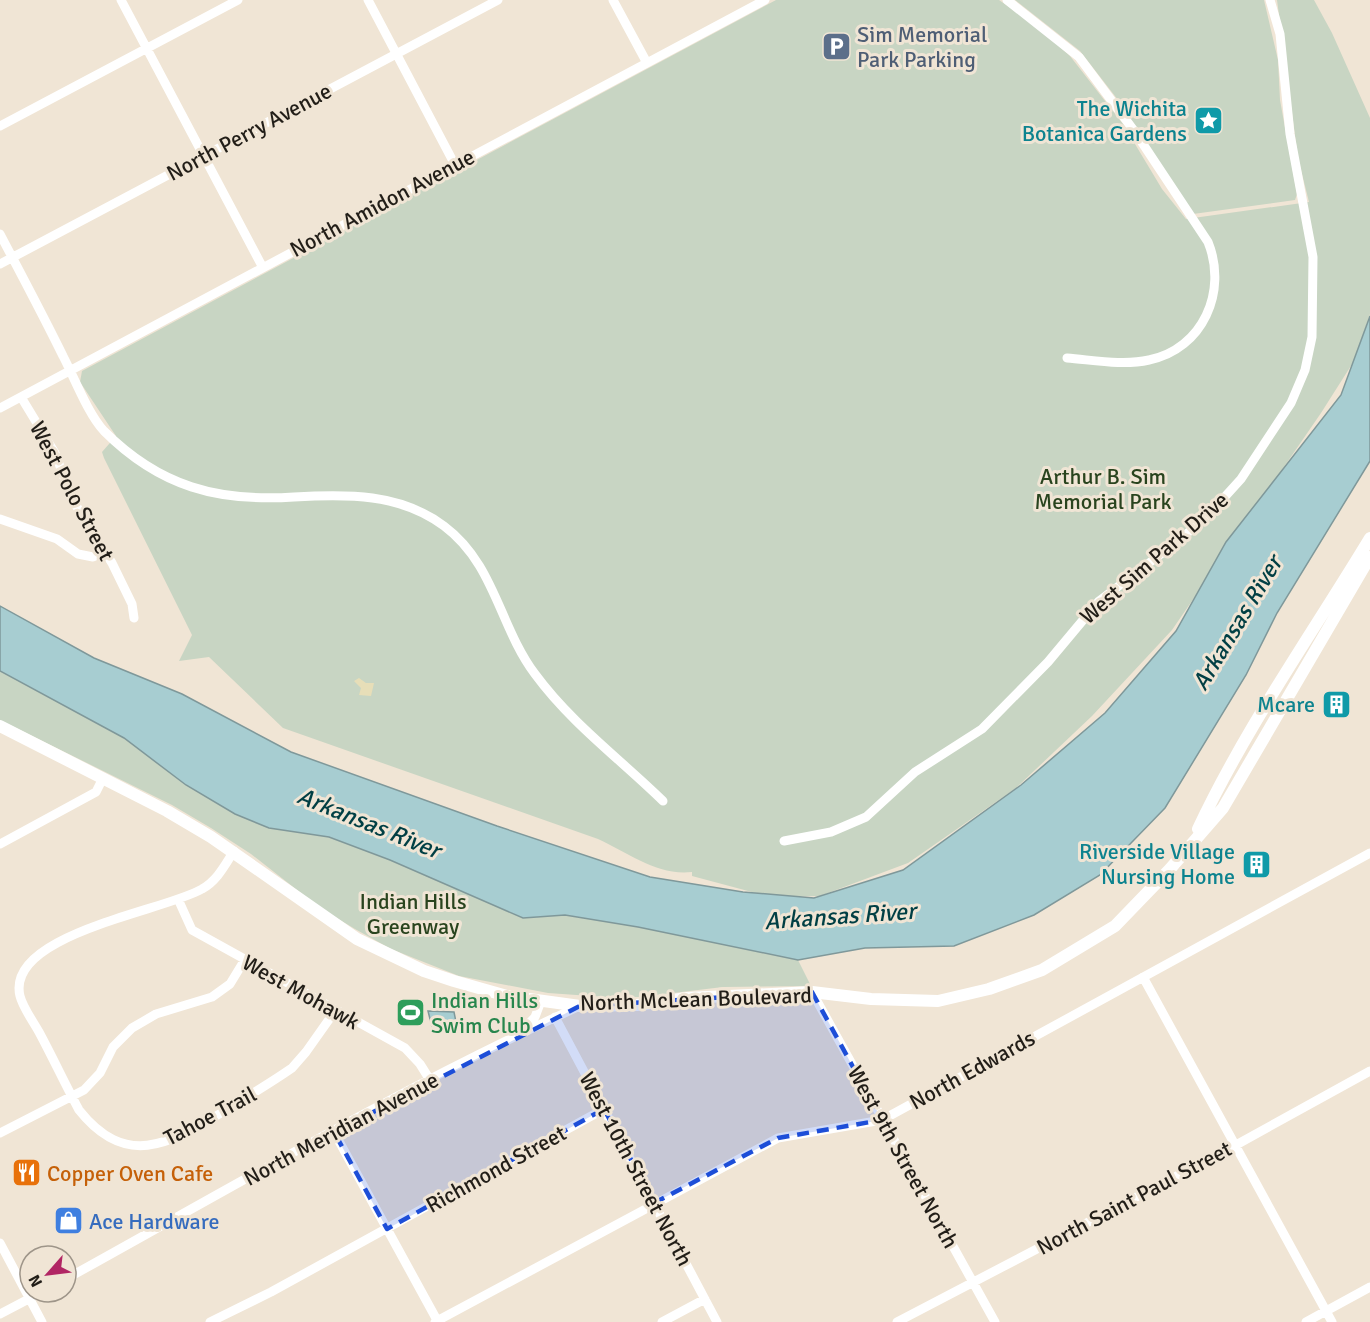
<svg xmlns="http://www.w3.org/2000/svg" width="1370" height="1322" viewBox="0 0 1370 1322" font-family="Signika,sans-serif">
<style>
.green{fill:#c8d5c3}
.sand{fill:#e7deb8}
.water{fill:#a7cdd1;stroke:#7f989a;stroke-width:1.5}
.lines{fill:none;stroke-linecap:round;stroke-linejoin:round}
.minor{stroke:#fff;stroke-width:9}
.major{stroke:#fff;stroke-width:12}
.marked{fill:#1d4ed8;fill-opacity:0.2;stroke:#1d4ed8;stroke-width:4.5;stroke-dasharray:12 8;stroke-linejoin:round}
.labels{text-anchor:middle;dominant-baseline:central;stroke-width:6;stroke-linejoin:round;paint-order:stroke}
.service-label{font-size:22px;fill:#4e5e75;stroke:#f0e5d5;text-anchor:start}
.culture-label{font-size:22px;fill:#0d838f;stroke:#f0e5d5;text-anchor:end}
.street-label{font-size:22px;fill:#221e18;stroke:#f0e5d5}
.park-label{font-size:22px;fill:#29441e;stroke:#f0e5d5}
.leisure-label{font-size:22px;fill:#27864d;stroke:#f0e5d5;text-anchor:start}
.food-label{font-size:22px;fill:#c56008;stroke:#f0e5d5;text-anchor:start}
.shop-label{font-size:22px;fill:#366cbe;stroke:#f0e5d5;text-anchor:start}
.water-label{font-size:24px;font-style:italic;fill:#013f44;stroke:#f0e5d5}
</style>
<rect width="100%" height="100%" fill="#f0e5d5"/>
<path class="green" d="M 776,0 L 999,0 L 1039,28 L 1070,56 L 1123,124 L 1162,189 L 1186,219 L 1309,202 L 1298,158 L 1277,0 L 1314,0 L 1332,33 L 1370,118 L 1370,314 L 1354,361 L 1321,413 L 1172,630 L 1092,716 L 1016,788 L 908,863 L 820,896 L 771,897 L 692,876 L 692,872 C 657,876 629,853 598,839 L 283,728 L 209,657 L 179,661 L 192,635 L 104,458 L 102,452 L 116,436 L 80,382 L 82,371 Z
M 1015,0 L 1264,0 L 1278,60 L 1280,100 L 1297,194 L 1295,200 L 1193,214 L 1118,100 L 1080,51 Z
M 0,671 L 124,738 L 186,785 L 235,814 L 269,828 L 329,837 L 390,860 L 523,918 L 565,915 L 638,927 L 798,960 L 811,986 L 723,987 L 640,997 L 605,997 L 548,993 L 459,976 L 391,949 L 355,929 L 320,908 L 251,854 L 211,828 L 172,805 L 0,720 Z"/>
<path class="sand" d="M 359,678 L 366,683 L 374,683 L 371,696 L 359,695 L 361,688 L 354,681 Z"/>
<path class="water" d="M 1370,316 L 1370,461 L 1277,613 L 1246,675 L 1165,808 L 1100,875 L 1034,915 L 954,946 L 865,948 L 798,960 L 638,927 L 565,915 L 523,918 L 390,860 L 329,837 L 269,828 L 235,814 L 186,785 L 124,738 L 0,671 L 0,606 L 94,658 L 182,694 L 291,752 L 497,826 L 650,877 L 743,892 L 814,898 L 903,870 L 1021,785 L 1105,713 L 1176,631 L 1226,542 L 1341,395 Z
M 428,1011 L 454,1012 L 456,1022 L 441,1028 L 440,1032 L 433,1031 Z"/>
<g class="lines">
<path class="minor" d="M 121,0 L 262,266
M 368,0 L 455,165
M 613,0 L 647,63
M 1007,0 L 1079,57 L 1135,132 L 1208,242 C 1228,291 1203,349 1149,360 C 1123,366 1093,360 1067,358
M 0,126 L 238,0
M 0,234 C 21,274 43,315 63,356 C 74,377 88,414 104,431 C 160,487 218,502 294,497 C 347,494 400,493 444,526 C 495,564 499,626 535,674 C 571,723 620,759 663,801
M 0,264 L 498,0
M 21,397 L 55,453 L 72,499 L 112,563 L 132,604 L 134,618
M 0,408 L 765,0
M 0,519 L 57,539 L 78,554 L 93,557 L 105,551
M 784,841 L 831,832 L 866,817 L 915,772 L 982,729 L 1048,662 L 1099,601 L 1182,538 L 1212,511 L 1241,479 L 1291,403 L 1305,370 L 1312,337 L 1313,257 L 1290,134 L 1280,34 L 1270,0
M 0,844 L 96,792 L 103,778
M 234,851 C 225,865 217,881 202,889 C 165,911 5,934 20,996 C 23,1008 33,1021 39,1032 C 53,1058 65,1084 79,1110 C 125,1168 168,1145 221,1113 C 245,1098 269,1084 292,1068 L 306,1052 L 335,1011
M 178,899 L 192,930 L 405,1048 L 420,1064 L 430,1080
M 1143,977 L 1332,1322
M 812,992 L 995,1322
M 555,1017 L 717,1322
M 521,1032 L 535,1017 L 541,1001
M 334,1132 L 438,1322
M 0,1133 L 84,1090 L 100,1073 L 113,1047 L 132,1028 L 156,1014 L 212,997 L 230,984 L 244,961
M 0,1243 L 42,1322
M 66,1279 C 236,1185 404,1086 580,1006
M 0,1314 L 42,1292
M 210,1322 L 271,1292 L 604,1109
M 435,1322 L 778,1138 L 882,1120 L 1370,853
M 662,1322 L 705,1299
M 897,1322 L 1236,1145 L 1370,1071
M 1306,1322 L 1370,1287"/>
<path class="major" d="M 0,726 L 167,811 L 211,837 L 357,939 L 424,971 L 454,981 L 507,996 L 580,1006 L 637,1005 L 687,998 L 812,992 L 871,999 L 938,1001 L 989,989 L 1042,970 L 1115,926 L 1170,869 L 1223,808 L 1370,557
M 1198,829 C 1246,727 1312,634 1370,538"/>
</g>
<path class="marked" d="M 812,992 L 882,1120 L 778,1138 L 654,1203 L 604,1109 L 387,1229 L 334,1132 L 580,1006 Z"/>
<defs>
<symbol id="parking-square" viewBox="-11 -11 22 22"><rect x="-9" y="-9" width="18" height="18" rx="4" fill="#5c6f8a" stroke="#f0e5d5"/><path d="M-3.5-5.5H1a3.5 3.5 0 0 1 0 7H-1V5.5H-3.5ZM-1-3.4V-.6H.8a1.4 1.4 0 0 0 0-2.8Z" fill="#fff"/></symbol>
<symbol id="sight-square" viewBox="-11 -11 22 22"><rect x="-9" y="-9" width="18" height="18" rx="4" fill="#0f9aa8" stroke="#f0e5d5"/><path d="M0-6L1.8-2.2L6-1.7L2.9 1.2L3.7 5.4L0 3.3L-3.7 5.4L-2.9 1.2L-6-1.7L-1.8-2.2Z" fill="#fff"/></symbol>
<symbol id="building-square" viewBox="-11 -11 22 22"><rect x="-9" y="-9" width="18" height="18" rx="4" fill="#0f9aa8" stroke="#f0e5d5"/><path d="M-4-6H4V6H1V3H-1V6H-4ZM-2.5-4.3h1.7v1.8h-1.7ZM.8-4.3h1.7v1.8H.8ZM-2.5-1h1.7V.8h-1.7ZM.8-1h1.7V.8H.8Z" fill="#fff"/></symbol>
<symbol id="stadium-square" viewBox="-11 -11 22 22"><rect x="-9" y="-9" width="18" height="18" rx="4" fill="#2e9e5b" stroke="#f0e5d5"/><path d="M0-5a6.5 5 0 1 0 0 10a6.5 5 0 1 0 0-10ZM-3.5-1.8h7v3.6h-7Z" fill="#fff"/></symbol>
<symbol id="restaurant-square" viewBox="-11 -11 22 22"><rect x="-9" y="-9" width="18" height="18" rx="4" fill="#e8710a" stroke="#f0e5d5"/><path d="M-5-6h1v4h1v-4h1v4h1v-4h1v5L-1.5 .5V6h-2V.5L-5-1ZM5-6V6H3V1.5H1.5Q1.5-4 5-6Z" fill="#fff"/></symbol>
<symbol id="shop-square" viewBox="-11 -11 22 22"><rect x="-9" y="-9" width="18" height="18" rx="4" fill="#3f7fe0" stroke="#f0e5d5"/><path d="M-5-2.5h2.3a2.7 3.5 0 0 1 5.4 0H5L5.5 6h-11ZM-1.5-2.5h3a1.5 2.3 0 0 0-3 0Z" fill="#fff"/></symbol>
</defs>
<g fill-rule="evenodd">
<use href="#parking-square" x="820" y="30" width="33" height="33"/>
<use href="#sight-square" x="1192" y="104" width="33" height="33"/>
<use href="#building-square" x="1320" y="688" width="33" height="33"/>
<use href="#building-square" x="1240" y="848" width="33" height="33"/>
<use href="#stadium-square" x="394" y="996" width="33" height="33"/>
<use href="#restaurant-square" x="10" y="1156" width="33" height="33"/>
<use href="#shop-square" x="52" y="1204" width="33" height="33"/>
</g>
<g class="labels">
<g class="service-label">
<text x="857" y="34">Sim Memorial<tspan x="857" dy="25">Park Parking</tspan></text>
</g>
<g class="culture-label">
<text x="1187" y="108">The Wichita<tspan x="1187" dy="25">Botanica Gardens</tspan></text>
<text x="1315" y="704">Mcare</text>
<text x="1235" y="851">Riverside Village<tspan x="1235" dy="25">Nursing Home</tspan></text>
</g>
<g class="street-label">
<text transform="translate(249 132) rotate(-28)">North Perry Avenue</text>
<text transform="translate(382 203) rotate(-28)">North Amidon Avenue</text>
<text transform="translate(72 491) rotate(62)">West Polo Street</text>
<text transform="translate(1154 558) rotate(-41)">West Sim Park Drive</text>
<text transform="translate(301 992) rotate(29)">West Mohawk</text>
<text transform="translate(696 999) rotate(-2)">North McLean Boulevard</text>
<text transform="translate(972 1070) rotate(-29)">North Edwards</text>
<text transform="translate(210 1116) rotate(-28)">Tahoe Trail</text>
<text transform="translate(341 1129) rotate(-28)">North Meridian Avenue</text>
<text transform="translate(903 1157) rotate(61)">West 9th Street North</text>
<text transform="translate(496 1169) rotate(-29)">Richmond Street</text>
<text transform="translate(636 1169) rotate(62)">West 10th Street North</text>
<text transform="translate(1134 1198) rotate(-28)">North Saint Paul Street</text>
</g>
<g class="park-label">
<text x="1103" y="476">Arthur B. Sim<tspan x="1103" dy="25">Memorial Park</tspan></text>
<text x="413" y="901">Indian Hills<tspan x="413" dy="25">Greenway</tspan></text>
</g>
<g class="leisure-label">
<text x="431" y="1000">Indian Hills<tspan x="431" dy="25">Swim Club</tspan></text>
</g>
<g class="food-label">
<text x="47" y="1173">Copper Oven Cafe</text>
</g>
<g class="shop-label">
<text x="89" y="1221">Ace Hardware</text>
</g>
<g class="water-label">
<text transform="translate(1237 623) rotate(-59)">Arkansas River</text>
<text transform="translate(369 823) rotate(22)">Arkansas River</text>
<text transform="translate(840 916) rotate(-4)">Arkansas River</text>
</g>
</g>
<g transform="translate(48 1274) rotate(242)"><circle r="28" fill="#f0e5d5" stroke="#9e9589" stroke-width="1.5"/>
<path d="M0-4.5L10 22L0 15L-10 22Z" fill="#b12664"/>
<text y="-9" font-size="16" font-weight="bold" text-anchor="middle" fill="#221e18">N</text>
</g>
</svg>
